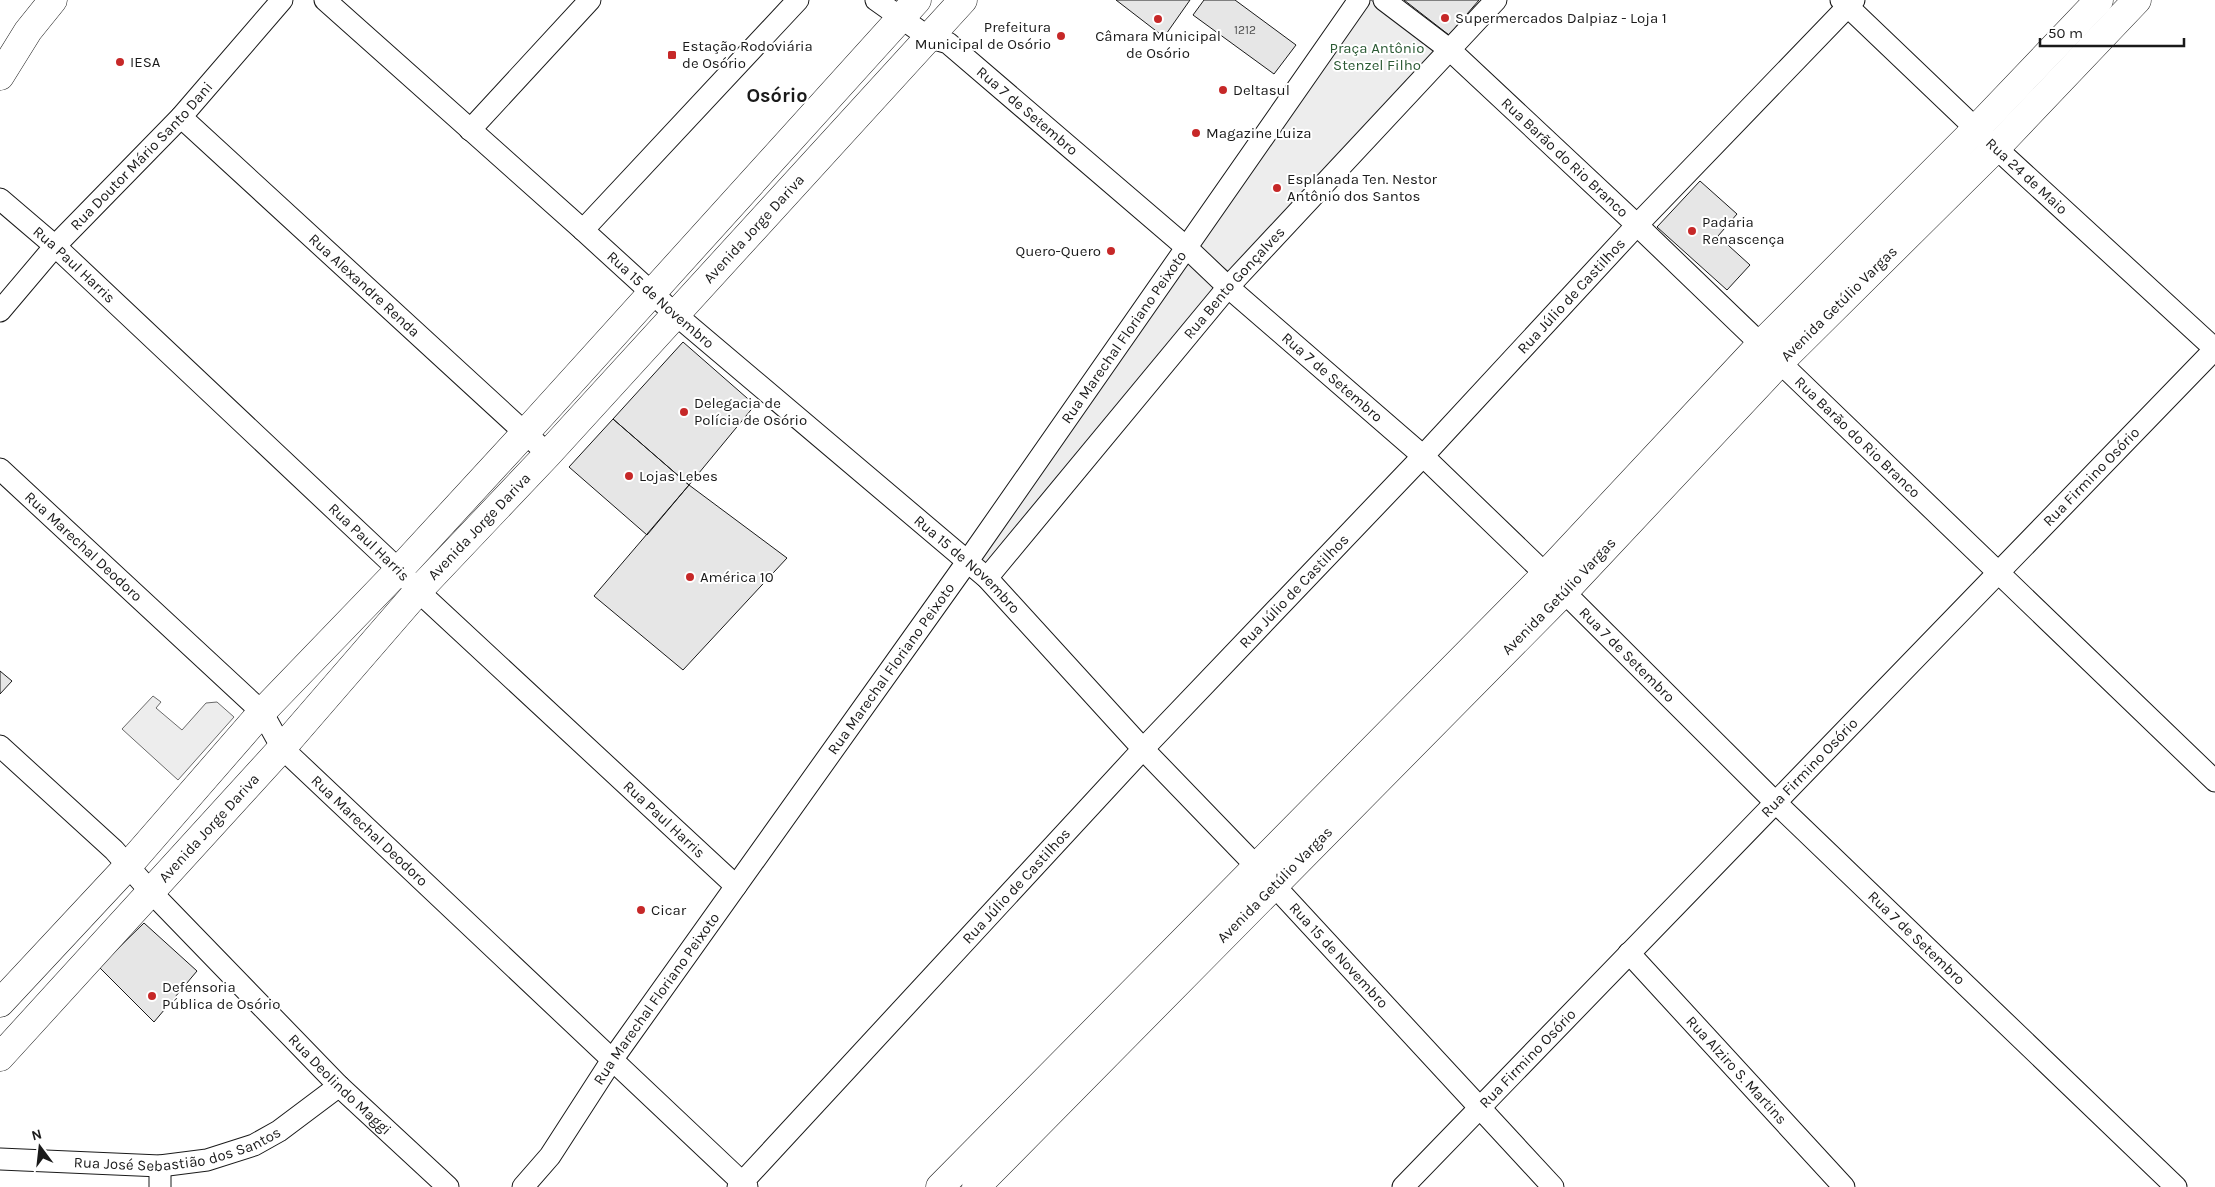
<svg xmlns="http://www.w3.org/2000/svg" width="2215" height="1187" viewBox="0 0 2215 1187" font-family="Karla,sans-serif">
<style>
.green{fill:#ededed;stroke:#6a6a6a}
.building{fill:#e6e6e6;stroke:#1a1a1a}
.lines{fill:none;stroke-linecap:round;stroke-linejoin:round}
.minor-casing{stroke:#1a1a1a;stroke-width:23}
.major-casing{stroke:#1a1a1a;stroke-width:29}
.minor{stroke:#fff;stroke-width:21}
.major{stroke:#fff;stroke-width:28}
.poi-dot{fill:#c62828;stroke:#fff;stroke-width:2}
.labels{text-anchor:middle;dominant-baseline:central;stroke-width:4;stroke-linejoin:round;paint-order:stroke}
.number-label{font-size:12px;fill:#4d4d4d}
.poi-label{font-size:15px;fill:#1a1a1a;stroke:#fff;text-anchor:start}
.park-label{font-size:15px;fill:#2b5a34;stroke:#fff}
.street-label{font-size:15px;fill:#1a1a1a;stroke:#fff}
.district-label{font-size:20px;font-weight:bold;fill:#1a1a1a;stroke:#fff}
</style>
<rect width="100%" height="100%" fill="#fff"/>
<path class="green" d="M 1367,0 L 1371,0 L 1438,51 L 1231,274 L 1198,245 Z
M 1186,255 L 1221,288 L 988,567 L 979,558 Z
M 153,696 L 161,702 L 156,708 L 182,730 L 206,703 L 217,702 L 234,717 L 178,780 L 122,729 Z"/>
<path class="building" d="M 1116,0 L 1190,0 L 1164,37 Z
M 1204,0 L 1235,0 L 1296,45 L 1274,74 L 1193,15 Z
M 1404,0 L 1479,0 L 1449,35 Z
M 1700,181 L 1737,214 L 1718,236 L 1750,265 L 1727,290 L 1657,227 Z
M 683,342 L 755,405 L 689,485 L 613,419 Z
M 613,419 L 689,485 L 647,535 L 569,467 Z
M 689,485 L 787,558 L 683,670 L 594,596 Z
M 0,671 L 12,681 L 0,694 Z
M 144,923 L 197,971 L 154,1022 L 99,967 Z"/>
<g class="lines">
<defs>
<g id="minor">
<path id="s1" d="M 325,0 L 583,230 L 675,314 L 987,578 L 1143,749 L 1258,868 L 1553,1187"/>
<path id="s2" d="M 876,0 L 928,37 L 948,43 L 1186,247 L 1228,287 L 1423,456 L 1564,592 L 1775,802 L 2176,1187"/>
<path id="s3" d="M 1384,0 L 1450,50 L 1637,225 L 2215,781"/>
<path id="s4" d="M 1841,0 L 1996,148 L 2215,349"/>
<path id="s5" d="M 181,117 L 548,454"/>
<path d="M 470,130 L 590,0"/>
<path id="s6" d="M 0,199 L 55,246 L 399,570 L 418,591 L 736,886"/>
<path d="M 583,230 L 798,0"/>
<path id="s7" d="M 0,311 L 55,246 L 181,117 L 282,0"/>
<path id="s8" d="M 0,469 L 262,712 L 282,748 L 747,1187"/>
<path id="s9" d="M 987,578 L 1228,287 L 1496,0"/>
<path id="s10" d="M 0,746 L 114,850 L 150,891 L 339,1086 L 448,1187"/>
<path id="s11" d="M 1629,953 L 1844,1187"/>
<path id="s12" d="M 0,1159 L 160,1166 L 207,1160 L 254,1145 L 279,1131 L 339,1086"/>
<path d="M 160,1187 L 160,1166"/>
<path id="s13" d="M 523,1187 L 550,1156 L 612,1060 L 967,562 L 1359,0"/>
<path id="s14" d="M 738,1187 L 1143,749 L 1423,456 L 1637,225 L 1854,0"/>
<path id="s15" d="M 1403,1187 L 2215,349"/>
</g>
<g id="major">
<path d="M 0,76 L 28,31 L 53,0"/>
<path d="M 0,1003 L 127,867 L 262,712 L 399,570 L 526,432 L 917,0"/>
<path id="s16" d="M 0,1057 L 282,748 L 418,591 L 548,454 L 963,0"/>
<path d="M 940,1187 L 1546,574 L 1762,343 L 1976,129 L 2099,0"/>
<path id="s17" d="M 976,1187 L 1564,592 L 1780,362 L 1996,148 L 2137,0"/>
</g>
</defs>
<use href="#minor" class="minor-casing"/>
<use href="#major" class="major-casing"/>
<use href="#minor" class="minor"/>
<use href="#major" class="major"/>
</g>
<g class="poi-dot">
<circle cx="1445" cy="18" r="5"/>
<circle cx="1158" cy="19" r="5"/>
<circle cx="1061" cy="36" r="5"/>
<rect x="667" y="50" width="10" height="10" rx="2.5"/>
<circle cx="120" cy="62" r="5"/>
<circle cx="1223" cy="90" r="5"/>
<circle cx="1196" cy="133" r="5"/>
<circle cx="1277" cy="188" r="5"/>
<circle cx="1692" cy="231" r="5"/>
<circle cx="1111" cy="251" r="5"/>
<circle cx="684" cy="412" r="5"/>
<circle cx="629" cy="476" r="5"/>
<circle cx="690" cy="577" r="5"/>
<circle cx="641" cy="910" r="5"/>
<circle cx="152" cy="996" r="5"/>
</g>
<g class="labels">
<g class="number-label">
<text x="1245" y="30">1212</text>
</g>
<g class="poi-label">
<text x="1455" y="18">Supermercados Dalpiaz - Loja 1</text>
<text x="1051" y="27" text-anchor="end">Prefeitura<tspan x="1051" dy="17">Municipal de Osório</tspan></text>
<text x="1158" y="36" text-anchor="middle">Câmara Municipal<tspan x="1158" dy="17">de Osório</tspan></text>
<text x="682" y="46">Estação Rodoviária<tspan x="682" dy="17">de Osório</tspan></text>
<text x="130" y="62">IESA</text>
<text x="1233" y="90">Deltasul</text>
<text x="1206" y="133">Magazine Luiza</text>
<text x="1287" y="179">Esplanada Ten. Nestor<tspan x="1287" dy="17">Antônio dos Santos</tspan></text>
<text x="1702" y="222">Padaria<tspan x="1702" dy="17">Renascença</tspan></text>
<text x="1101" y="251" text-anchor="end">Quero-Quero</text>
<text x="694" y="403">Delegacia de<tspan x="694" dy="17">Polícia de Osório</tspan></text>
<text x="639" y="476">Lojas Lebes</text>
<text x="700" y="577">América 10</text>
<text x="651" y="910">Cicar</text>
<text x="162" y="987">Defensoria<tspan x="162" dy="17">Pública de Osório</tspan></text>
</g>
<g class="park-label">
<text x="1377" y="48">Praça Antônio<tspan x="1377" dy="17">Stenzel Filho</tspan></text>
</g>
<g class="street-label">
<text stroke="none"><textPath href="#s2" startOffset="189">Rua 7 de Setembro</textPath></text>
<text stroke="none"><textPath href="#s7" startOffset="210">Rua Doutor Mário Santo Dani</textPath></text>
<text stroke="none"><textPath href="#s3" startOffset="240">Rua Barão do Rio Branco</textPath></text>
<text stroke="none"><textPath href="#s4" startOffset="256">Rua 24 de Maio</textPath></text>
<text stroke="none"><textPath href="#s16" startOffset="1120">Avenida Jorge Dariva</textPath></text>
<text stroke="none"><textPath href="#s6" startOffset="99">Rua Paul Harris</textPath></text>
<text stroke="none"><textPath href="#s9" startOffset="385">Rua Bento Gonçalves</textPath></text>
<text stroke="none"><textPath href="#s5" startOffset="249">Rua Alexandre Renda</textPath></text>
<text stroke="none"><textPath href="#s14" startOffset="1220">Rua Júlio de Castilhos</textPath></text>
<text stroke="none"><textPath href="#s1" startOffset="450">Rua 15 de Novembro</textPath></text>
<text stroke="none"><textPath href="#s17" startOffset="1235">Avenida Getúlio Vargas</textPath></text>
<text stroke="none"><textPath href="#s13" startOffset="1041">Rua Marechal Floriano Peixoto</textPath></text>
<text stroke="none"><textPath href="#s2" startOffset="594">Rua 7 de Setembro</textPath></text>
<text stroke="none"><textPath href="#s3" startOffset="645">Rua Barão do Rio Branco</textPath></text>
<text stroke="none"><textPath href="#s15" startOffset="989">Rua Firmino Osório</textPath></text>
<text stroke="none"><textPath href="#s16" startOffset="715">Avenida Jorge Dariva</textPath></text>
<text stroke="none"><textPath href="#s6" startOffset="504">Rua Paul Harris</textPath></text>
<text stroke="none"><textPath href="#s8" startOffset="114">Rua Marechal Deodoro</textPath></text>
<text stroke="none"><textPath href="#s1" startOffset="855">Rua 15 de Novembro</textPath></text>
<text stroke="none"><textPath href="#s14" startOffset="815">Rua Júlio de Castilhos</textPath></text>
<text stroke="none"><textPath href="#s17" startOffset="830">Avenida Getúlio Vargas</textPath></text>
<text stroke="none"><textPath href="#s2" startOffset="999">Rua 7 de Setembro</textPath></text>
<text stroke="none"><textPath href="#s13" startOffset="636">Rua Marechal Floriano Peixoto</textPath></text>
<text stroke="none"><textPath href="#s15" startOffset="584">Rua Firmino Osório</textPath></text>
<text stroke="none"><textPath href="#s6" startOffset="909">Rua Paul Harris</textPath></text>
<text stroke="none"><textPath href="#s16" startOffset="310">Avenida Jorge Dariva</textPath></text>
<text stroke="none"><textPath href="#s8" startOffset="519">Rua Marechal Deodoro</textPath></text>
<text stroke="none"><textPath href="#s17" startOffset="425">Avenida Getúlio Vargas</textPath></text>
<text stroke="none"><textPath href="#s14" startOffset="410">Rua Júlio de Castilhos</textPath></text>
<text stroke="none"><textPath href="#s2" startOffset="1404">Rua 7 de Setembro</textPath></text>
<text stroke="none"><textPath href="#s1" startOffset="1395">Rua 15 de Novembro</textPath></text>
<text stroke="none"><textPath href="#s13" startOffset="231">Rua Marechal Floriano Peixoto</textPath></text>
<text stroke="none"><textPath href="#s15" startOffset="179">Rua Firmino Osório</textPath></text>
<text stroke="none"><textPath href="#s11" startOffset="159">Rua Alziro S. Martins</textPath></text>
<text stroke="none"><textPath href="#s10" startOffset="480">Rua Deolindo Maggi</textPath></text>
<text stroke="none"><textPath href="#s12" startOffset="180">Rua José Sebastião dos Santos</textPath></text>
</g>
<g class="district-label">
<text x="777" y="95">Osório</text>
</g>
</g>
<g transform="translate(40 1147) rotate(345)" stroke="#ffffff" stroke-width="4" paint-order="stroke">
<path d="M0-4L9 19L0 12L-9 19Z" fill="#1a1a1a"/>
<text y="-8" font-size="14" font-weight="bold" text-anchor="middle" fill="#1a1a1a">N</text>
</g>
<path d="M2040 38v8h144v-8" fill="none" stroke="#1a1a1a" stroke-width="2.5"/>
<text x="2048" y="38" font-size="15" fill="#1a1a1a" stroke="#ffffff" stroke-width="4" paint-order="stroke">50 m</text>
</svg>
